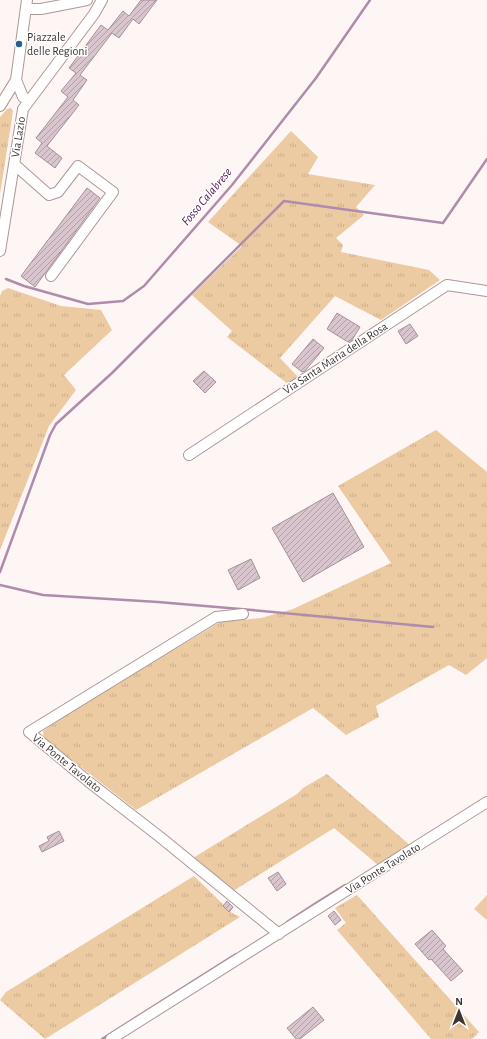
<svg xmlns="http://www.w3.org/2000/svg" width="487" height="1039" viewBox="0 0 487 1039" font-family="'Alegreya Sans',sans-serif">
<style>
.grass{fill:url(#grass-tufts)}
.pitch{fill:#eccaa2}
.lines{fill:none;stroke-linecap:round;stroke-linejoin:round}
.stream{stroke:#af8cac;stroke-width:2.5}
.building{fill:url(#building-hatch);stroke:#a59299}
.minor-casing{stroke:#ac9897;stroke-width:12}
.minor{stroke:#fff;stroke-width:10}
.poi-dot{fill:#236197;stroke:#fff;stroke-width:1.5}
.labels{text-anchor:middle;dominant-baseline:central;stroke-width:3;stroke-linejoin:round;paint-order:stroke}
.poi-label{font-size:12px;fill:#3e3535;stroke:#fff;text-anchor:start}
.street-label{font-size:12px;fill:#3e3535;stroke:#fff}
.water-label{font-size:13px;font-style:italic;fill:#572058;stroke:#fff}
</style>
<defs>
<pattern id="grass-tufts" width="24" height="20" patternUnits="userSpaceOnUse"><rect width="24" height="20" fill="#eccaa2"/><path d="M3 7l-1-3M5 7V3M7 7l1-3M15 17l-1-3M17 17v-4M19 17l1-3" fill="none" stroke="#cbae8c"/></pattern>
<pattern id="building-hatch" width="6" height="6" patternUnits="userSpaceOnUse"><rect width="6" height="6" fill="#d9c5cd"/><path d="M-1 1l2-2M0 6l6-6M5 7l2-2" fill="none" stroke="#b1a1a7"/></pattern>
</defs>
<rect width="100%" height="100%" fill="#fef5f5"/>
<path class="grass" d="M 11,108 L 13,111 L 0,194 L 0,117 L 7,109 Z
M 291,131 L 318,157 L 308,174 L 375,185 L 356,207 L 364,215 L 336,238 L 343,245 L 341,252 L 429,270 L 440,280 L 381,320 L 335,296 L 280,358 L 299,378 L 288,384 L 227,337 L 232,331 L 192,295 L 242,246 L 208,222 Z
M 8,288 L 61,306 L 101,310 L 112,330 L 64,375 L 76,390 L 49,426 L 0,550 L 0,296 L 2,291 Z
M 436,430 L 487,472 L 487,658 L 466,675 L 449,665 L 376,706 L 379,717 L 346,735 L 313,708 L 136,810 L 44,738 L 43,731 L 69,713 L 220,622 L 261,618 L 293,609 L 391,563 L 338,486 Z
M 327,774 L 411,846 L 378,865 L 334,828 L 233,891 L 193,858 L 297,794 L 303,788 Z
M 194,876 L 232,913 L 240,917 L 45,1039 L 0,1000 L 6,992 Z
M 357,895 L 479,1032 L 472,1039 L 431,1039 L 337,930 L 346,923 L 335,908 Z"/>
<path class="pitch" d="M 487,895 L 487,920 L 474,909 Z"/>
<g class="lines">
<path class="stream" d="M 6,279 L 24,286 L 88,304 L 123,301 L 144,286 L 232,185 L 316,78 L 370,0
M 0,572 L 50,435 L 56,424 L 112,373 L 284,201 L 443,223 L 487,159
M 0,585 L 43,595 L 158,602 L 252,610 L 433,627
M 287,922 L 316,903 L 345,885
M 102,1039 L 236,954"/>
</g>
<path class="building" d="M 141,0 L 157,0 L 139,24 L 133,19 L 119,38 L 112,33 L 80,75 L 87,80 L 73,100 L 79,105 L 47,146 L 62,158 L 55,168 L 35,153 L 42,143 L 36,138 L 68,97 L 61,91 L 76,73 L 69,68 L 101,25 L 108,30 L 123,11 L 129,16 Z
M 87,188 L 100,198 L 35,287 L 21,276 Z
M 337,313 L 360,327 L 352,340 L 348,342 L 327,329 Z
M 410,324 L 418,336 L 406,344 L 398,331 Z
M 313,339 L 324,348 L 305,371 L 302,372 L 292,364 Z
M 204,371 L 216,382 L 205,393 L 193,381 Z
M 333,493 L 364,547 L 303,582 L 272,528 Z
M 251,559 L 260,578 L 238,590 L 228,570 Z
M 59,831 L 64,841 L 42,852 L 39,846 L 49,841 L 47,837 Z
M 278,872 L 286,884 L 277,891 L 268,878 Z
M 227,901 L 233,907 L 229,912 L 223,906 Z
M 334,911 L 341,920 L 335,925 L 328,916 Z
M 432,930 L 446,946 L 443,949 L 463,971 L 451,981 L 431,959 L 429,960 L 415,944 Z
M 313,1007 L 324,1020 L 300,1039 L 296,1039 L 287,1028 Z"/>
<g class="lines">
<defs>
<path id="minor" d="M 26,9 L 41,9 L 87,0
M 16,80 L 27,0
M 0,106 L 16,80 L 23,97 L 29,100
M 14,164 L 49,195 L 58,192 L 78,166 L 113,192 L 51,276
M 0,251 L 23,109 L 94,14 L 102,0
M 189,455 L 447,285 L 487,291
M 243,614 L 216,617 L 29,732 L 89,782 L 160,837 L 279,934
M 111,1039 L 487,802"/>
</defs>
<use href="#minor" class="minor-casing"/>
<use href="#minor" class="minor"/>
</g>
<circle class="poi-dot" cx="19" cy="44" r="4"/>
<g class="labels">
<g class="poi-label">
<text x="27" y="37">Piazzale<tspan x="27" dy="14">delle Regioni</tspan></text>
</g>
<g class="street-label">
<text transform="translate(18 137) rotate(-81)">Via Lazio</text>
<text transform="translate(335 358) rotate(-33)">Via Santa Maria della Rosa</text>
<text transform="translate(67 763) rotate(39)">Via Ponte Tavolato</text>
<text transform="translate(383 868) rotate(-32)">Via Ponte Tavolato</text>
</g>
<g class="water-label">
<text transform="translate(207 197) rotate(-50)">Fosso Calabrese</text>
</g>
</g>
<g transform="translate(459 1011)" stroke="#ffffff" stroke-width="3" paint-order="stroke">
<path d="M0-3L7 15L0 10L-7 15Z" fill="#3e3535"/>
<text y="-6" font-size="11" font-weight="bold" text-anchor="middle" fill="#3e3535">N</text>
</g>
</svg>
